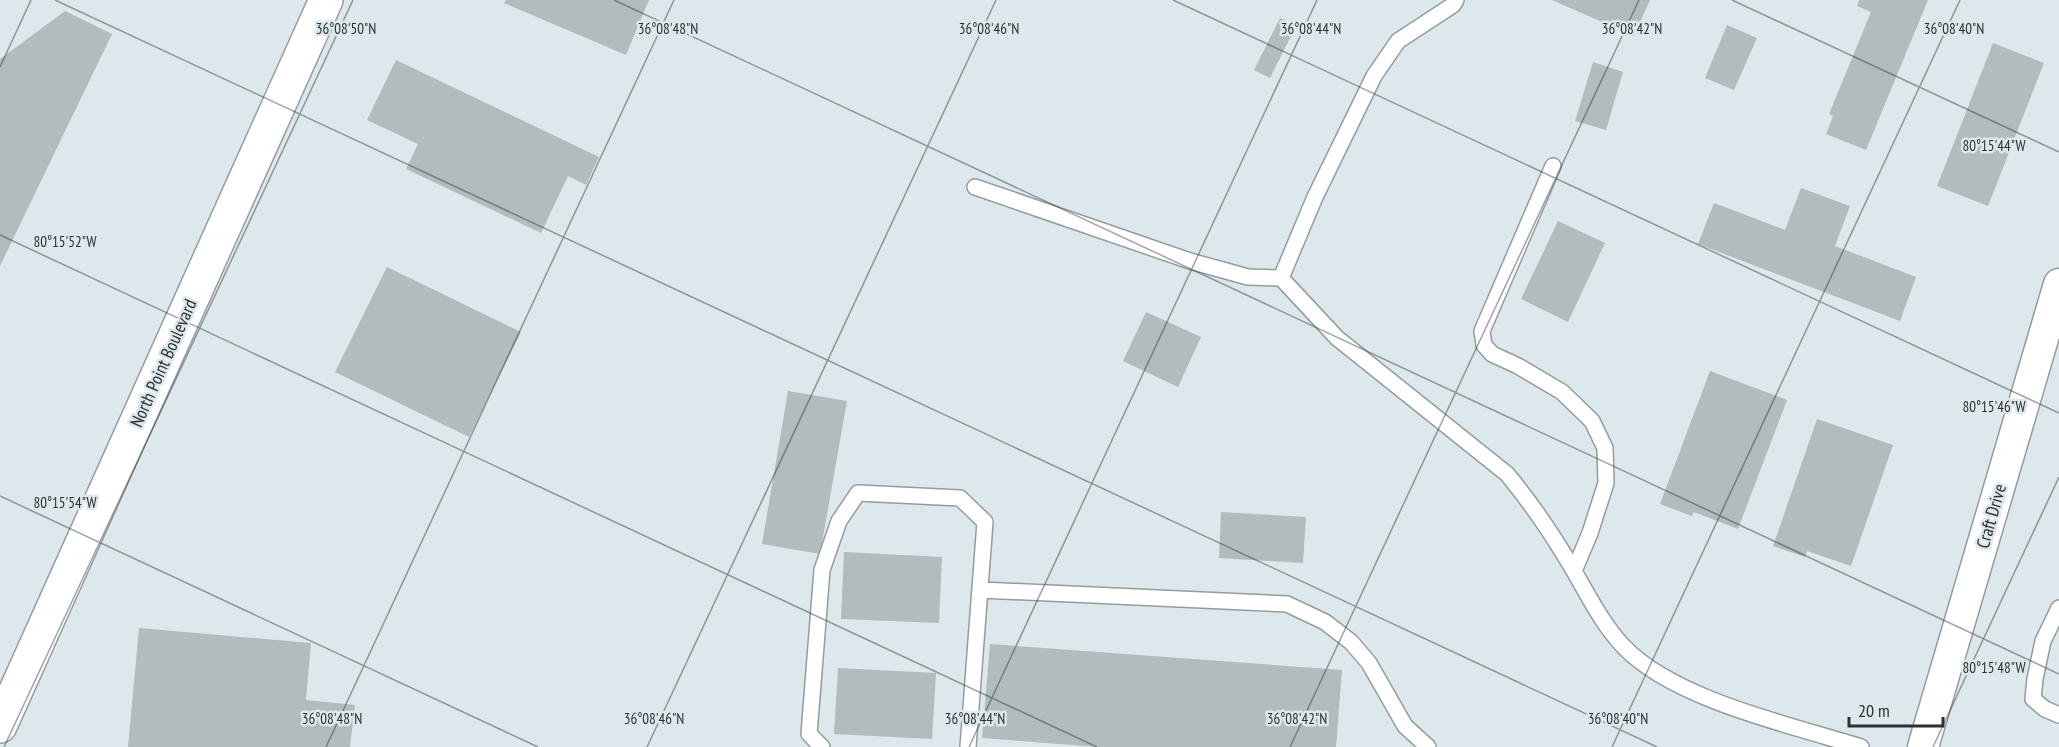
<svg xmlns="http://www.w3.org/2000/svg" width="2059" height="747" viewBox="0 0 2059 747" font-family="'PT Sans Narrow',sans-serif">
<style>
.building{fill:#b1bcbc}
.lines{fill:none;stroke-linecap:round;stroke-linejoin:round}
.service-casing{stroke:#939da0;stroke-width:18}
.minor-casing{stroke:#939da0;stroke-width:33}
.secondary-casing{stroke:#939da0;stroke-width:36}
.service{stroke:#fff;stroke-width:15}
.minor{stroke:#fff;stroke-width:30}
.secondary{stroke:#fff;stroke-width:33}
.ticks{fill:none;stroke:#2c3032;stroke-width:1.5;stroke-opacity:0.45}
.labels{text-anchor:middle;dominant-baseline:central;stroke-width:5;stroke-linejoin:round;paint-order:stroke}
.street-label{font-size:18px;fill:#2c3032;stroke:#dde8ec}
.ticks-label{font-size:15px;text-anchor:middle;fill:#2c3032;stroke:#dde8ec;stroke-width:5;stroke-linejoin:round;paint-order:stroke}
</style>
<rect width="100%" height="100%" fill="#dde8ec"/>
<path class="building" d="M 506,0 L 649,0 L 626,55 L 504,3 Z
M 1552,0 L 1650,0 L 1634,36 Z
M 1859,0 L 1928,0 L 1866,150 L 1826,134 L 1833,116 L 1829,114 L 1871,12 L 1857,6 Z
M 65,11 L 112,34 L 0,266 L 0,59 Z
M 1280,18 L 1296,26 L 1270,78 L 1254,70 Z
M 1727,25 L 1757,38 L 1734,90 L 1705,78 Z
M 1993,43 L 2044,63 L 1988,206 L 1937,186 Z
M 396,60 L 599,157 L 586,185 L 568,176 L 541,233 L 406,169 L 418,144 L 367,120 Z
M 1593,62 L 1623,72 L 1606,130 L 1575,121 Z
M 1801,188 L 1850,206 L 1835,246 L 1916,277 L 1900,321 L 1698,244 L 1714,203 L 1785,230 Z
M 1558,221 L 1605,243 L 1568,322 L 1521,299 Z
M 387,267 L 521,332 L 469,437 L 335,372 Z
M 1146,312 L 1201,337 L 1178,387 L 1123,361 Z
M 1710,371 L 1787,400 L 1738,529 L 1694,512 L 1692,516 L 1660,504 Z
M 788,391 L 847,401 L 820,554 L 762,544 Z
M 1817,419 L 1893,445 L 1851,566 L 1807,551 L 1805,557 L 1773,546 Z
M 1221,512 L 1306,517 L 1303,563 L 1219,558 Z
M 844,552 L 942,557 L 939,623 L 841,619 Z
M 139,628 L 311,643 L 306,700 L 355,705 L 350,747 L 128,747 Z
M 990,644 L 1342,670 L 1336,747 L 1098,747 L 982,738 Z
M 838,668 L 936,673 L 932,739 L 834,734 Z"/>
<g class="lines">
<defs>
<path id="service" d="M 1456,0 L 1453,5 L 1398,41 L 1374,76 L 1315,197 L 1281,278 L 1337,338 L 1507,474 C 1532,504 1554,537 1574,571 C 1589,597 1603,625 1624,647 C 1675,700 1791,725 1861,747
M 1553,166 L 1482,331 L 1484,345 L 1492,354 L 1518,366 L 1562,392 L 1592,421 L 1605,448 L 1606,483 L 1590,533 L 1574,571
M 975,187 L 1190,261 L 1248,277 L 1281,278
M 981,590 L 1287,604 L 1325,622 L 1351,642 L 1369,663 L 1405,726 L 1428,747
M 2059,608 L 2043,641 L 2035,679 L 2033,699 L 2045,709 L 2059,715
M 822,747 L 809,734 L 822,570 L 839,521 L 858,493 L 960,498 L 985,522 L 968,747"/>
<path id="minor" d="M 1923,747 L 2059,284"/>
<path id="secondary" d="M 0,726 L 326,0"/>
</defs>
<use href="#service" class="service-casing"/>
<use href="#minor" class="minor-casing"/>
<use href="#secondary" class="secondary-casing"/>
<use href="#service" class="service"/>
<use href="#minor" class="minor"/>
<use href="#secondary" class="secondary"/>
</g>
<path class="ticks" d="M 55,0 L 1657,747M 614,0 L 2059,674M 1173,0 L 2059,413M 1732,0 L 2059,152M 0,67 L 31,0M 0,235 L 1097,747M 0,496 L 538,747M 4,747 L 353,0M 326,747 L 674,0M 647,747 L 996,0M 969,747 L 1317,0M 1290,747 L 1639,0M 1612,747 L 1960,0M 1933,747 L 2059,477"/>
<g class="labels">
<g class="street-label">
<text transform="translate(163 363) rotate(-66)">North Point Boulevard</text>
<text transform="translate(1991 516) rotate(-74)">Craft Drive</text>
</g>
</g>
<g class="ticks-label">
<text x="346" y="34">36°08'50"N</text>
<text x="668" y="34">36°08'48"N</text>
<text x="989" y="34">36°08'46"N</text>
<text x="1311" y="34">36°08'44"N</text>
<text x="1632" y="34">36°08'42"N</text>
<text x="1954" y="34">36°08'40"N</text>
<text x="1994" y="151">80°15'44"W</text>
<text x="65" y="247">80°15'52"W</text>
<text x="1994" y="412">80°15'46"W</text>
<text x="65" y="508">80°15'54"W</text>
<text x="1994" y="673">80°15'48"W</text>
<text x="332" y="724">36°08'48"N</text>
<text x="654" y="724">36°08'46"N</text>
<text x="975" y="724">36°08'44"N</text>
<text x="1297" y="724">36°08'42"N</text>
<text x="1618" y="724">36°08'40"N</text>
</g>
<path d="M1849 717v9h94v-9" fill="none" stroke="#2c3032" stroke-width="3"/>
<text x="1858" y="717" font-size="18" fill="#2c3032" stroke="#dde8ec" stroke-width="4.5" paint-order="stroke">20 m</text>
</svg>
